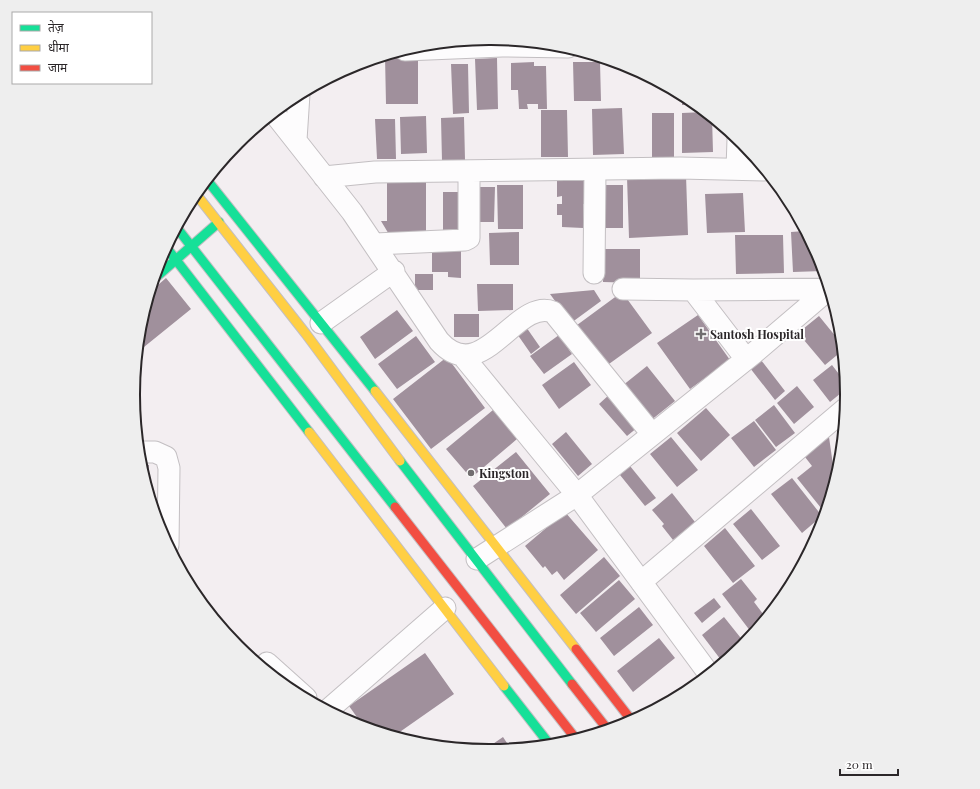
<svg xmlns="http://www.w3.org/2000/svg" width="980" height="789" viewBox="0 0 980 789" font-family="'Playfair Display','Noto Sans Devanagari',serif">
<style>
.building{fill:#a0909c}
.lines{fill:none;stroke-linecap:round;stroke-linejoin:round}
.street-casing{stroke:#c3bfc2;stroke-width:23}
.fast-casing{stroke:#c3bfc2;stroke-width:11}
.slow-casing{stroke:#c3bfc2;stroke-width:11}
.jam-casing{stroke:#c3bfc2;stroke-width:11}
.street{stroke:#fdfcfd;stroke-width:21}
.fast{stroke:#16e098;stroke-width:9}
.slow{stroke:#ffcf43;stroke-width:9}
.jam{stroke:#f24e42;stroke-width:9}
.poi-dot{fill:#716d6f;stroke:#fff;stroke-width:1.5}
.labels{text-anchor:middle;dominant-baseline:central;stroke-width:4;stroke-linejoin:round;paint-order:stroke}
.poi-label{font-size:12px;font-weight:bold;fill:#2b2729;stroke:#fff;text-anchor:start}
.rim{fill:none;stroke:#2b2729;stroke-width:2}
</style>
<rect width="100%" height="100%" fill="#f3eef1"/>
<path class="building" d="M 418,54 L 418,104 L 386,104 L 385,56 Z
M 497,58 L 498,109 L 477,110 L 475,59 Z
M 534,62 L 534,66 L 546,66 L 547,109 L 538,109 L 538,104 L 527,104 L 528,109 L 519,109 L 518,90 L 511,90 L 511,63 Z
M 573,62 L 600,62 L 601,101 L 574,101 Z
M 451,64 L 468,64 L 469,113 L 453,114 Z
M 682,95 L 688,98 L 696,105 L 682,105 Z
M 622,108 L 624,154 L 593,155 L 592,109 Z
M 541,110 L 567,110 L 568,157 L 541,157 Z
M 705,112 L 712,117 L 713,152 L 682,153 L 682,113 Z
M 652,113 L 674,113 L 674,157 L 652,157 Z
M 426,116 L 427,153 L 401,154 L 400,117 Z
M 464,117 L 465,160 L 442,161 L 441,118 Z
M 375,119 L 395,119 L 396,159 L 377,159 Z
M 686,175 L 688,235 L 629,238 L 627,177 Z
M 426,176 L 426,235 L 390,236 L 381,221 L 387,221 L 387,179 Z
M 557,179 L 588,179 L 588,204 L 583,204 L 583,228 L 562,227 L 562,215 L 557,215 L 557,204 L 562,204 L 562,196 L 557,197 Z
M 497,185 L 523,185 L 523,229 L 498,229 Z
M 598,185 L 623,185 L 623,228 L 599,228 Z
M 474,187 L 495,187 L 494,222 L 474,222 Z
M 443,192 L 466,192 L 466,229 L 443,230 Z
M 743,193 L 745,232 L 707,233 L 705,194 Z
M 805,231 L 819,258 L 823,271 L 793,272 L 791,232 Z
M 519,232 L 519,265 L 490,265 L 489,233 Z
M 735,235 L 783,235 L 784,273 L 736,274 Z
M 432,245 L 461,246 L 461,278 L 448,277 L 448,272 L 432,272 Z
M 604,249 L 640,249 L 640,283 L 603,282 Z
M 415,274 L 433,274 L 433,290 L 415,290 Z
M 166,278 L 191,309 L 144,347 L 139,340 L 140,325 L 151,291 Z
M 477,284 L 513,284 L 513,310 L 478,311 Z
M 594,290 L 601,301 L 571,323 L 550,294 Z
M 622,292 L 652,333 L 602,369 L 573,328 Z
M 397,310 L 413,331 L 375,359 L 360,337 Z
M 454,314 L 479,314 L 479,337 L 454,337 Z
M 698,315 L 730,360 L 690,389 L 657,343 Z
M 819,316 L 841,343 L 842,351 L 825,365 L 798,333 Z
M 524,324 L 540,347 L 531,354 L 515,331 Z
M 559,335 L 572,354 L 544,374 L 530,356 Z
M 416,336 L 435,362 L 397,389 L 378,364 Z
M 447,357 L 485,408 L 431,449 L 393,399 Z
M 761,360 L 785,391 L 775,400 L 750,368 Z
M 574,362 L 591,385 L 559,409 L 542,385 Z
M 832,365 L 845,382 L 846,389 L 830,402 L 813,380 Z
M 647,366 L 675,401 L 650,421 L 622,386 Z
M 797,386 L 814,407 L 794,424 L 777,403 Z
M 610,394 L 638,427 L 627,436 L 599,404 Z
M 774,405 L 795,433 L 776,447 L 755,420 Z
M 706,408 L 730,435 L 701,461 L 677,433 Z
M 493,410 L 517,439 L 471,478 L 446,449 Z
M 754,421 L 776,450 L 754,467 L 731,438 Z
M 566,432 L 592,464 L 578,476 L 552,444 Z
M 671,437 L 698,470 L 677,487 L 650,454 Z
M 829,437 L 835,479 L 825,513 L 797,478 L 812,466 L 805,457 Z
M 516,452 L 550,494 L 507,529 L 473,486 Z
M 141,464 L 149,465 L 148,489 Z
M 630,466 L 656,498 L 645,506 L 620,475 Z
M 792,478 L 822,516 L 802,533 L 771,494 Z
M 672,493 L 695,522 L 673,540 L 662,526 L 664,524 L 652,510 Z
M 751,509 L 780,546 L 762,560 L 733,524 Z
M 565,512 L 598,550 L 564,580 L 557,571 L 552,575 L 545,566 L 543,568 L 525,546 Z
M 725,528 L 755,566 L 733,583 L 704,546 Z
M 604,557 L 620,576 L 576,614 L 560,595 Z
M 741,579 L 757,599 L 754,602 L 766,618 L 751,632 L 722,594 Z
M 619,580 L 635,599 L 596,632 L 580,613 Z
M 714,598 L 721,607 L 702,623 L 694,613 Z
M 639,607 L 653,625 L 614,656 L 600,638 Z
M 724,617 L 744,642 L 721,660 L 702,635 Z
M 659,638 L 675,658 L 633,692 L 617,671 Z
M 425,653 L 454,694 L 394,736 L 364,727 L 349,706 Z
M 503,737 L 511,749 L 484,750 Z"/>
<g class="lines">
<defs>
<path id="street" d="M 405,50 L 502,46 L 568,47
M 274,113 L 352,212 L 439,341 C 482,389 516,297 553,312 L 652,434
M 296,140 L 299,94
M 737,169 L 738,139
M 324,177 L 375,172 L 680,168 L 764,170
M 375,244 L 465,240 L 469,238 L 469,171
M 594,273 L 595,170
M 623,289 L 693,290 L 829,289
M 693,290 L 746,359
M 321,323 L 394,271
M 462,355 L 577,495 L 709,674
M 139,452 L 155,452 L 166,457 L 169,468 L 168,545
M 477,559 L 577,495 L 754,353 L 829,289
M 641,582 L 845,409
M 267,663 L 306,698
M 328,710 L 445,608"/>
<path id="fast" d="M 207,180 L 375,391
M 177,228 L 395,507
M 166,247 L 309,432
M 155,278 L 219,222
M 400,461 L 572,684
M 504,686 L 550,745"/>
<path id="slow" d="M 196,194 L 306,334 L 400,461
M 375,391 L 576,649
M 309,432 L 504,686"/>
<path id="jam" d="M 395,507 L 576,739
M 576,649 L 632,721
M 572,684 L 608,730"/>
</defs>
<use href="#street" class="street-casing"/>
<use href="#fast" class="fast-casing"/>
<use href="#slow" class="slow-casing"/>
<use href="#jam" class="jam-casing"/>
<use href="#street" class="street"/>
<use href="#fast" class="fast"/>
<use href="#slow" class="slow"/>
<use href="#jam" class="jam"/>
</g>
<g class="poi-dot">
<path d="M699 328h4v4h4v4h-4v4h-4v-4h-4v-4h4z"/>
<circle cx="471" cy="473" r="4"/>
</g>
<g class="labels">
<g class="poi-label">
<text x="710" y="334">Santosh Hospital</text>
<text x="479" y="473">Kingston</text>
</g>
</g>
<path d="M0 0H980V789H0ZM489 45H491A349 349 0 0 1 840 394V395A349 349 0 0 1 491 744H489A349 349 0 0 1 140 395V394A349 349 0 0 1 489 45Z" fill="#eee" fill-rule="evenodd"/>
<path class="rim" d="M489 45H491A349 349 0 0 1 840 394V395A349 349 0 0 1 491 744H489A349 349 0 0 1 140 395V394A349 349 0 0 1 489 45Z"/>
<rect x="12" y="12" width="140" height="72" fill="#ffffff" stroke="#aaa9a9"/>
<rect x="20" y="25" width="20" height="6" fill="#16e098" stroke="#aaa9a9"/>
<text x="48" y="32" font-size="12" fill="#2b2729">तेज़</text>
<rect x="20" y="45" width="20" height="6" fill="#ffcf43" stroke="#aaa9a9"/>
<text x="48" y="52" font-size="12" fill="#2b2729">धीमा</text>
<rect x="20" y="65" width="20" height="6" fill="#f24e42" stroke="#aaa9a9"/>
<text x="48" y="72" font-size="12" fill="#2b2729">जाम</text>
<path d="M840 769v6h58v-6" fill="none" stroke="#2b2729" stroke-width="2"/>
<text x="846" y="769" font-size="12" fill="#2b2729" stroke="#ffffff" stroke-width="3" paint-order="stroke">20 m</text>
</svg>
